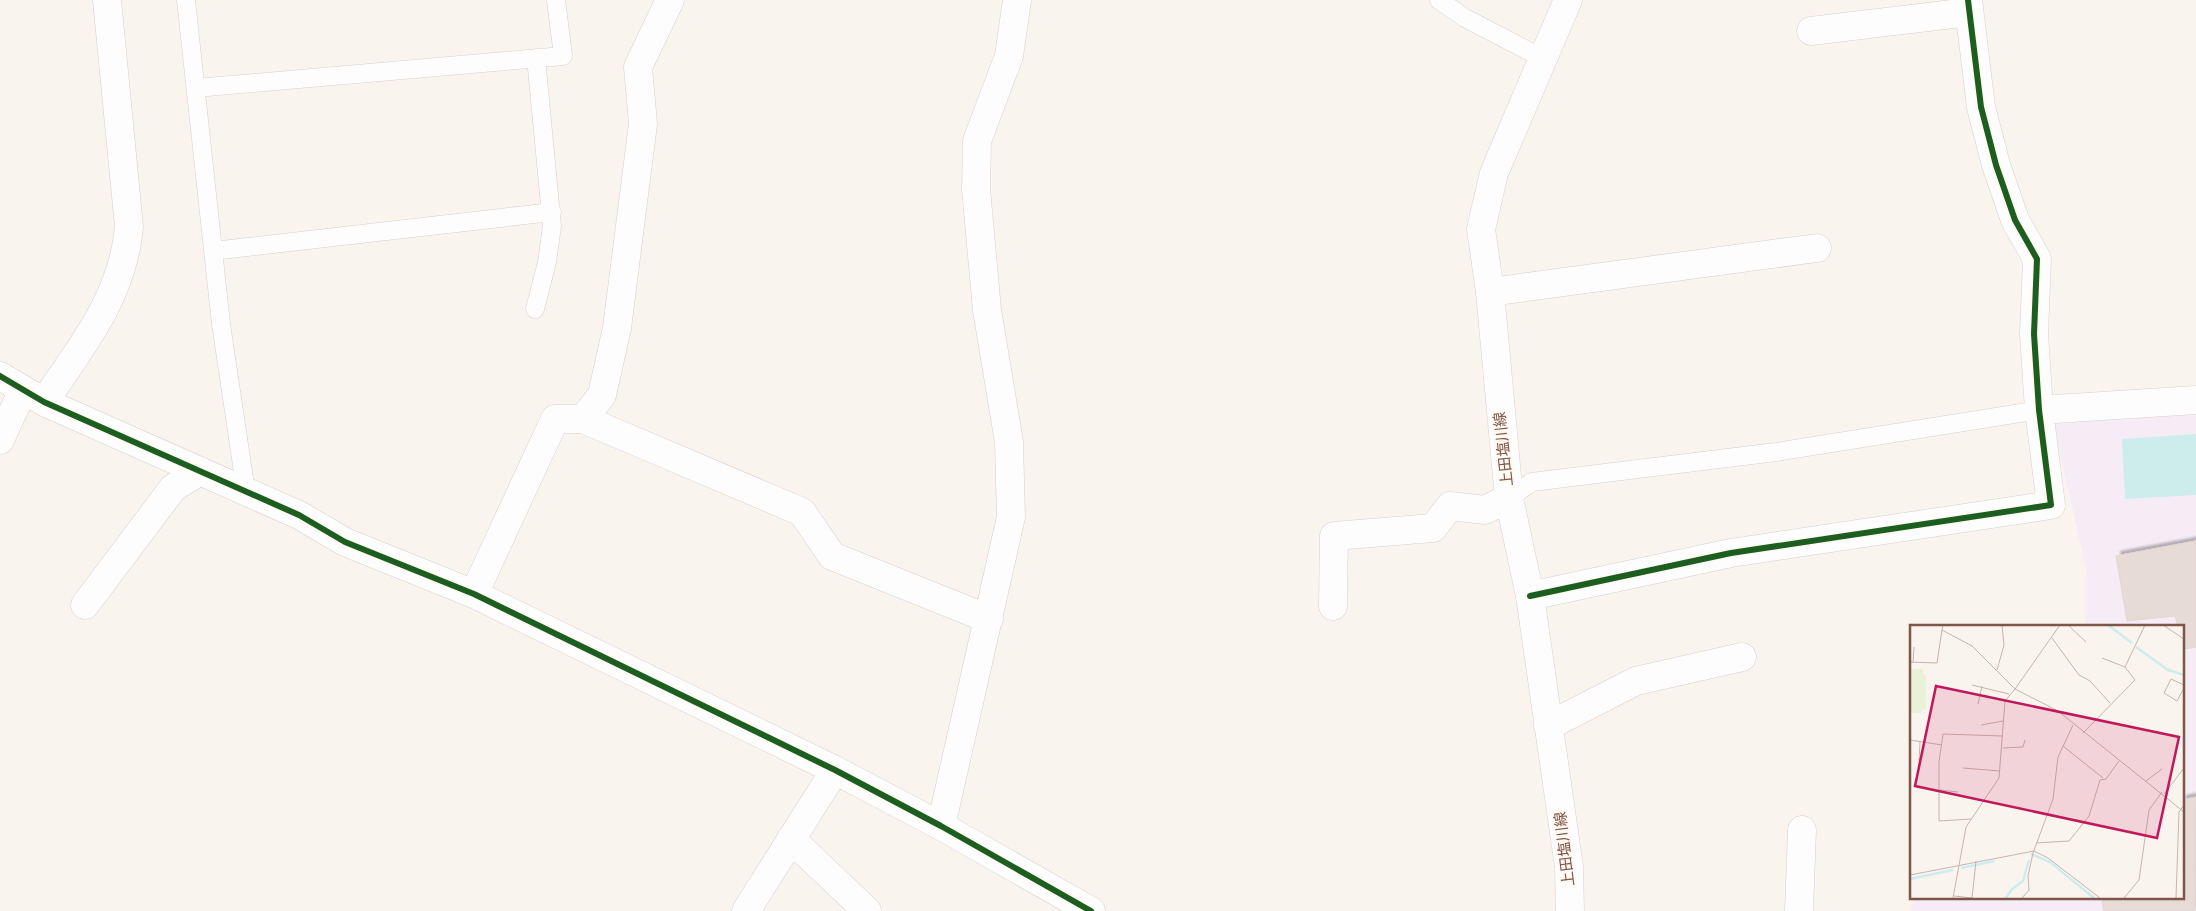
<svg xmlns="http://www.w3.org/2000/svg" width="2196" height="911" viewBox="0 0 2196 911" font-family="'Alegreya Sans','Noto Sans JP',sans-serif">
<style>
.education{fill:#f5ecf6}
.water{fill:#cdeded}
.building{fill:#e7dbd5;stroke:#e4d6d0;filter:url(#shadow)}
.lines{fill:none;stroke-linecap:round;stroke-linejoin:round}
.lane-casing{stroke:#d9cfcb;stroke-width:19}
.street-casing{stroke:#d9cfcb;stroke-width:29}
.secondary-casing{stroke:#dbd0cc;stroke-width:29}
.lane{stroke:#fefdfd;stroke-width:18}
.street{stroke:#fefdfd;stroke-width:28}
.secondary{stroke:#fefdfd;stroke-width:28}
.cycleway-casing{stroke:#fff9f2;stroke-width:9}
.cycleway{stroke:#1b5e20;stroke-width:6}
.labels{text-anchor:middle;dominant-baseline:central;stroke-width:4;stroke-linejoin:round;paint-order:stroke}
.street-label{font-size:15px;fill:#7e5548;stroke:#fff9f2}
.inset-river{fill:none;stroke:#cdeded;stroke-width:2.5}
.inset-road{fill:none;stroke:#c8b4ac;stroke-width:1}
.view{fill:#c2185b;fill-opacity:0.15;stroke:#c2185b;stroke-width:2.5}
.inset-edge{fill:none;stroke:#7e5548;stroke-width:2.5}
</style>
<defs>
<filter id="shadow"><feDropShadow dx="4.5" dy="-4.5" stdDeviation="1" flood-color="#0004"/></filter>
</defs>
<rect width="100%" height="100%" fill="#faf4ef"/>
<path class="education" d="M 2196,413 L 2196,911 L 1911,911 L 1914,897 L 2182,897 L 2182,626 L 2085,626 L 2086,569 L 2053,423 Z"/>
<path class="water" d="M 2196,434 L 2196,495 L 2125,499 L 2122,439 Z"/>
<path class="building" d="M 2196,541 L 2196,647 L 2184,649 L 2182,626 L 2178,626 L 2175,616 L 2127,621 L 2116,556 Z
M 2196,797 L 2195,911 L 2104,911 L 2102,901 L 2120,897 L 2182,897 L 2182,800 Z"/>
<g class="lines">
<defs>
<path id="lane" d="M 186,0 L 221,324 L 246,492
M 1439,0 L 1465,18 L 1544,59
M 196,88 L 563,56 L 556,0
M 213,251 L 552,212
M 535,309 L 547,262 L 552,226 L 536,58
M 1509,498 L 1532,482 L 1776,452 L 2039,410"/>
<path id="street" d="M 1811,31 L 1969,12
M 1490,292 L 1817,248
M 0,376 L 44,402 L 299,515 L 345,542 L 474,594 L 835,770 L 941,826 L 1091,911
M 44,402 C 82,346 123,296 129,227 L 107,0
M 2039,410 L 2196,400
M 583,419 L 602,395 L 617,328 L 643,124 L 638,67 L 670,0
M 0,440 L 23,390
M 474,594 L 555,419 L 583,419 L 802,512 L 832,556 L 989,619
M 1530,596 L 1731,553 L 2051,505 L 2039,410 L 2034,334 L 2037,259 L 2015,220 L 1996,165 L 1981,107 L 1968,0
M 85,605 L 173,488 L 200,471
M 1333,606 L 1334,536 L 1433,528 L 1450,506 L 1485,510 L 1509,498
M 1548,726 L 1636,681 L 1742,657
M 941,826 L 1011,517 L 1009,442 L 987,310 L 976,189 L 977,141 L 1009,56 L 1017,0
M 791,839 L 867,911
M 746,911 L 835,770
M 1799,911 L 1802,830"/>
<path id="secondary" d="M 1568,0 L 1494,173 L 1481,229 L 1490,292 L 1509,498 L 1530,596 L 1569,867 L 1570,911"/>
</defs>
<use href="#lane" class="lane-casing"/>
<use href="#street" class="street-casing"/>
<use href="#secondary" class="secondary-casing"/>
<use href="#lane" class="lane"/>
<use href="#street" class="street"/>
<use href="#secondary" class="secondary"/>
<defs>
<path id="cycleway" d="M 0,376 L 44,402 L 299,515 L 345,542 L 474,594 L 835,770 L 941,826 L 1091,911
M 1530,596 L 1731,553 L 2051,505 L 2039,410 L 2034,334 L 2037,259 L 2015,220 L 1996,165 L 1981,107 L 1968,0"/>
</defs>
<use href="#cycleway" class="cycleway-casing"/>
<use href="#cycleway" class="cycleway"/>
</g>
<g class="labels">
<g class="street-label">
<text transform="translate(1504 449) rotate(-96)">上田塩川線</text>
<text transform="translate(1565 849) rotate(-97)">上田塩川線</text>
</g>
</g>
<g transform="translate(1910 625)">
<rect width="274" height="274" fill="#faf4ef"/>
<path d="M 0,44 L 13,44 L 13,49 L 16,50 L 16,83 L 10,88 L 0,88 Z" fill="#e9f1d8"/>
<path class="inset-river" d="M 198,0 L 222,18M 226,22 L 258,45 L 274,50M 121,229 L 140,237 L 184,273M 51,243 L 85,236M 0,254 L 43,245M 96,273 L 102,264 L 113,256 L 119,235"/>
<path class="inset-road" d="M 33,0 L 32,5 L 62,21 L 105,64 L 95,76 L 89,153 L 56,202 L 43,273M 150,0 L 105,64 L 148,86 L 274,187M 158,0 L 176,17M 253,0 L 274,14M 142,13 L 169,50 L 180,56 L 200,78M 0,37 L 27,38 L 32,5M 3,38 L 4,22M 215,42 L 235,0M 87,45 L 94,20 L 92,0M 62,60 L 99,69M 274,60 L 261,54 L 254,68 L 267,76 L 274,63M 68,79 L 72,61M 71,100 L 93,96M 173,108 L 225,55 L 215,42 L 192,33M 0,115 L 32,120M 153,121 L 193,153M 93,123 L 113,122 L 115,115M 9,136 L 10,117M 53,143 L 90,146M 236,156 L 252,144M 30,165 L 48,167M 254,169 L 274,143M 0,188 L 0,206M 61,194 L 29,196 L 29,137 L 33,109 L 93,111M 126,218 L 159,216 L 179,191 L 190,155 L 196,154 L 209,136M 0,250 L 124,226 L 138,233 L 190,273M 44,271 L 62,273 L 66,236M 112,273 L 119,265 L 118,251 L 123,228 L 143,174 L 148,132 L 163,100M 214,273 L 229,255 L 239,185 L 252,167M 266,273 L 269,187 L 274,180"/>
<path class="view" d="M 26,61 L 269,112 L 247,213 L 5,161 Z"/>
<rect width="274" height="274" class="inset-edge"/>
</g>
</svg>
